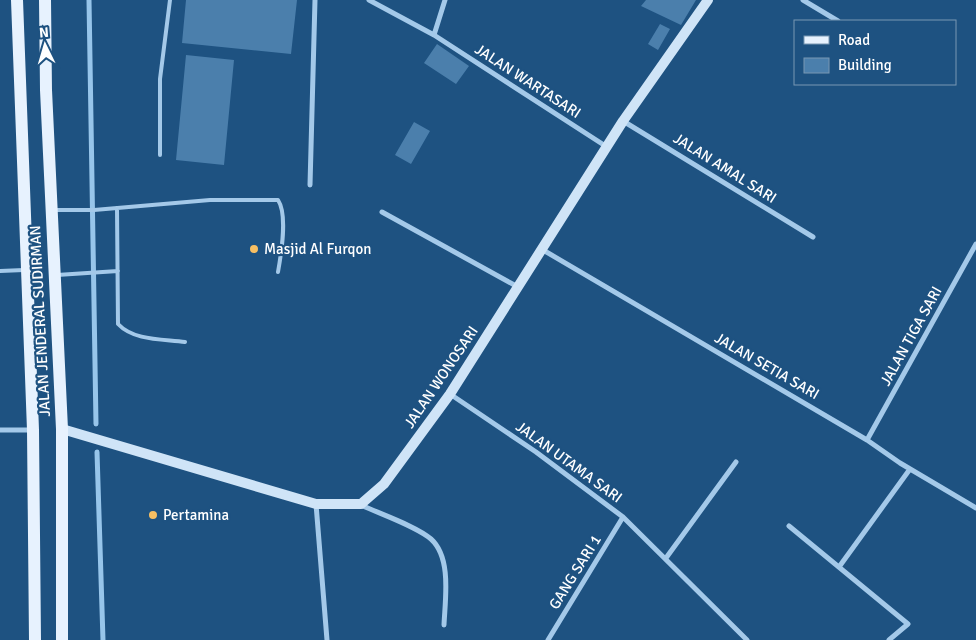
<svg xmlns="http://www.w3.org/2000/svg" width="976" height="640" viewBox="0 0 976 640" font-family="Signika,sans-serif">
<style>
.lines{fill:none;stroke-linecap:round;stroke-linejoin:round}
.stream{stroke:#97c5ea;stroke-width:5}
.building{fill:#4b7fac}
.lane{stroke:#a4c9e9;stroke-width:4}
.street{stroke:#a4c9e9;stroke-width:5}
.secondary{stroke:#cfe4f7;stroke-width:10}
.primary{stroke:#e7f2fe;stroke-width:12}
.poi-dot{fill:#f7bf63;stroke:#1e5281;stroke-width:2}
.labels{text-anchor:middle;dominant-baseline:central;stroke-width:4.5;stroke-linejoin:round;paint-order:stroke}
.street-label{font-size:15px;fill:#fff;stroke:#1e5281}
.poi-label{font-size:15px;fill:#fff;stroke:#1e5281;text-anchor:start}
</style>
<rect width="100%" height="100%" fill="#1e5281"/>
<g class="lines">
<path class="stream" d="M 89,0 L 96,424
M 97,452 L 103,640"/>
</g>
<path class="building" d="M 186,0 L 297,0 L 291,54 L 182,43 Z
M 646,0 L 696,0 L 681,25 L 641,6 Z
M 660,24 L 670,29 L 658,50 L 648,44 Z
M 437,44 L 469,66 L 456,84 L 424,63 Z
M 186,55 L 234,60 L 224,165 L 176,160 Z
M 414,122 L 430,131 L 411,164 L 395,155 Z"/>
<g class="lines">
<path class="lane" d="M 160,155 L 160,79 L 170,0
M 117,208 L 118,324 C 134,341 163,339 185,342
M 53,210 L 94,210 L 210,200 L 278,200 C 288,215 281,255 278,272
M 0,271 L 24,270
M 57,275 L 118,271"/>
<path class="street" d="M 369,0 L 434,35 L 607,147
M 803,0 L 838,21
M 434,35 L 445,0
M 623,121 L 813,237
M 310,185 L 315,0
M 382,212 L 518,287
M 543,250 L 867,440 L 900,463 L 976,508
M 450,394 L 536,452 L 623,517 L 747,640
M 0,430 L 32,430
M 867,440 L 976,244
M 316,504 L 327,640
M 361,505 C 380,514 416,526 431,539 C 452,558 445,600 444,625
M 789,526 L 908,624 L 889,640
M 666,558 L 736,462
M 839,567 L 910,469
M 548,640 L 623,517"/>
<path class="secondary" d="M 62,429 L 316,504 L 361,504 L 384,484 L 450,394 L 623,121 L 708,0"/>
<path class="primary" d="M 17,0 L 33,430 L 35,640
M 45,0 L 46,90 L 62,429 L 62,640"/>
</g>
<g class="poi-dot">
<circle cx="254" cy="249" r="5"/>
<circle cx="153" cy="515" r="5"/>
</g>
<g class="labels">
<g class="street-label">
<text transform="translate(528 81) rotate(33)">JALAN WARTASARI</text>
<text transform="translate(725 168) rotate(32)">JALAN AMAL SARI</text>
<text transform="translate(40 321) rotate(-93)">JALAN JENDERAL SUDIRMAN</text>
<text transform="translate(911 336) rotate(-61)">JALAN TIGA SARI</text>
<text transform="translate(767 366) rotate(30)">JALAN SETIA SARI</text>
<text transform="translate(441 377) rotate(-56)">JALAN WONOSARI</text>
<text transform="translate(569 462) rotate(36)">JALAN UTAMA SARI</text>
<text transform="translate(575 572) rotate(-58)">GANG SARI 1</text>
</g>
<g class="poi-label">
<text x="264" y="249">Masjid Al Furqon</text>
<text x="163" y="515">Pertamina</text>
</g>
</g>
<rect x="794" y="20" width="162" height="65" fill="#1e5281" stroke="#7897b3"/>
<rect x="804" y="36" width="25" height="8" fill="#e7f2fe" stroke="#7897b3"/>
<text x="838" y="45" font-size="15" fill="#ffffff">Road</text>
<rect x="804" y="58" width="25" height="15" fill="#4b7fac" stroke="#7897b3"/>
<text x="838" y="70" font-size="15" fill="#ffffff">Building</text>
<g transform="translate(45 45) rotate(355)" stroke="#1e5281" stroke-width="4" paint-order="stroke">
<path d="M0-4L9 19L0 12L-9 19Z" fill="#ffffff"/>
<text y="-8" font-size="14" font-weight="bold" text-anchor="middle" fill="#ffffff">N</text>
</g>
</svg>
